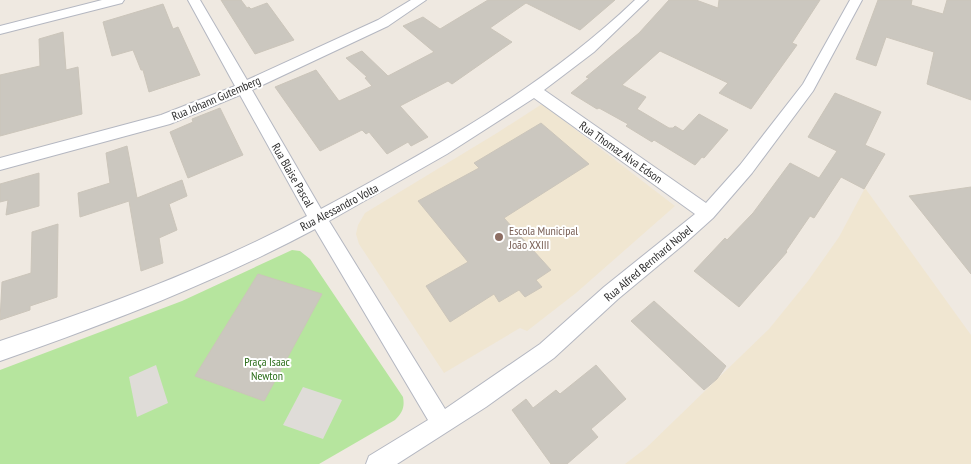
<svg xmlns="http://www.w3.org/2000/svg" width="971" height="464" viewBox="0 0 971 464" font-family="'PT Sans Narrow',sans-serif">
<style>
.education{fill:#f0e6d1}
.green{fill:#b6e59e}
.plaza{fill:#dfdcd8}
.building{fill:#cbc7bf;stroke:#cbc5ba}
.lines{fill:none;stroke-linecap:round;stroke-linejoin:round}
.minor-casing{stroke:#b4b7c1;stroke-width:2}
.minor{fill:#fff;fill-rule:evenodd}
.education-dot{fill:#8d6e63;stroke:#fff;stroke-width:2}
.labels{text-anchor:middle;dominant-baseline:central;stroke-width:4;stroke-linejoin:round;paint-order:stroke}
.street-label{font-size:12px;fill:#2e2e2e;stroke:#fff}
.education-label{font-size:12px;fill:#785e54;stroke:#fff;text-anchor:start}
.park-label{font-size:12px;fill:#2c6e1b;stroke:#fff}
</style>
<rect width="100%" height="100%" fill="#efe9e1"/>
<path class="education" d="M 542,104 L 675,206 L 576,293 L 527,331 L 520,328 L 444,373 L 359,244 L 356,234 L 358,225 L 365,213 L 497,133 Z
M 865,188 L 971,335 L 971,464 L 625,464 L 646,448 L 769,329 L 808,281 L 839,237 Z"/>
<path class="green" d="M 292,250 L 300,251 L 310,259 L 403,397 C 405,408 402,413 395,420 L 319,464 L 0,464 L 0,370 L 182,301 Z"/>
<path class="plaza" d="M 156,365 L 168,403 L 137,417 L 129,377 Z
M 303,387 L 342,400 L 323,439 L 283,425 Z"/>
<path class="building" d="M 221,0 L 241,0 L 247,8 L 249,7 L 251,9 L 267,3 L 294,40 L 255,54 Z
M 488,0 L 615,0 L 580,30 L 526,3 L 490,28 L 512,42 L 452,84 L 448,81 L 400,106 L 428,137 L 411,146 L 408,142 L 387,154 L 369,132 L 366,134 L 362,130 L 320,151 L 275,87 L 316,70 L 339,101 L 372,86 L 365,78 L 367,77 L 346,58 L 362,51 L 388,76 L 434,52 L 403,26 L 423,17 L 440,29 Z
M 669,0 L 696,0 L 718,8 L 719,0 L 820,0 L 792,43 L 797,45 L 751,109 L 719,93 L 728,83 L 660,51 L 622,85 L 646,97 L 637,109 L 669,128 L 673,128 L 675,126 L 683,131 L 699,114 L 728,130 L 704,158 L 702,157 L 695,165 L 654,140 L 652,142 L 626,126 L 628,124 L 599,108 L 597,109 L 571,93 L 589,78 L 586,77 L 639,33 Z
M 878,0 L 912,0 L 911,5 L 943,14 L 947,0 L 971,0 L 971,100 L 927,84 L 934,52 L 886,37 L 876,66 L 856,59 Z
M 163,4 L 173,29 L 178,27 L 200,75 L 149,92 L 143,70 L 141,70 L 133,50 L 112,56 L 103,22 Z
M 63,32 L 66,70 L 78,67 L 82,114 L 0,136 L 0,75 L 40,66 L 39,39 Z
M 835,93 L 881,112 L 865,145 L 885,154 L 864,189 L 841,177 L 814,218 L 810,216 L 786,251 L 787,252 L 739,307 L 694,271 L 725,238 L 727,240 L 753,213 L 790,163 L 819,178 L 837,151 L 808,137 Z
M 220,108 L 243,155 L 188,178 L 170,132 L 193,122 L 192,119 Z
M 541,123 L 589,164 L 504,218 L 551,270 L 536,280 L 542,287 L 525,297 L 519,290 L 499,302 L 494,294 L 450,322 L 426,286 L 468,262 L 418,201 L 479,168 L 474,163 Z
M 127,146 L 137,198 L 182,180 L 187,196 L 169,204 L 177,230 L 159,238 L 163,263 L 141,271 L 129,201 L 80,217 L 78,193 L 110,183 L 106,153 Z
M 39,173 L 39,206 L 6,215 L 8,200 L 0,202 L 0,184 Z
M 971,187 L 971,274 L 909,196 Z
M 58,224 L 57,297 L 30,306 L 30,310 L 0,320 L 2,282 L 31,273 L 32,232 Z
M 258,274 L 322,294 L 264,401 L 195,376 Z
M 654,301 L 726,366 L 717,379 L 704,390 L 631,321 Z
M 596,365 L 626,399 L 591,429 L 598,437 L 567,464 L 551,464 L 512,410 L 526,399 L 533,408 L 556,390 L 560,394 Z"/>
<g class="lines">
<defs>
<path id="minor" d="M 102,0 L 124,0 L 122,3 L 0,34 L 0,26 Z
M 188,0 L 200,0 L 247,80 L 378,20 L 411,0 L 426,0 L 388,26 L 252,90 L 321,209 C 432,149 543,88 635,0 L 648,0 L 594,52 L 544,90 L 706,203 L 740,165 L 803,84 L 850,0 L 862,0 L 813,91 L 752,173 L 713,218 L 683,245 L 618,299 L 554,358 L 486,407 L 397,464 L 366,464 L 369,456 L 428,420 L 315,229 C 214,283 108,323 0,361 L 0,341 C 105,306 209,268 307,216 L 240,95 L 170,124 L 0,170 L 0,158 L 161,115 L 235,86 ZM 534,98 L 695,214 L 604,287 L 540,344 L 445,409 L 329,221 L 447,154 Z"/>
</defs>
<use href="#minor" class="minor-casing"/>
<use href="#minor" class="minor"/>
</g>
<circle class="education-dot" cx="499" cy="237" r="5"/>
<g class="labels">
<g class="street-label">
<text transform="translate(216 98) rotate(-23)">Rua Johann Gutemberg</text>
<text transform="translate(621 152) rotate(35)">Rua Thomaz Alva Edson</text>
<text transform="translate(293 175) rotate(60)">Rua Blaise Pascal</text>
<text transform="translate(339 207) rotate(-28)">Rua Alessandro Volta</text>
<text transform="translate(648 263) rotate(-40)">Rua Alfred Bernhard Nobel</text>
</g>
<g class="education-label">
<text x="509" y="230">Escola Municipal<tspan x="509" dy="14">João XXIII</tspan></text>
</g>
<g class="park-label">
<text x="267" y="361">Praça Isaac<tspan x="267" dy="14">Newton</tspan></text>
</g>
</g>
</svg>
